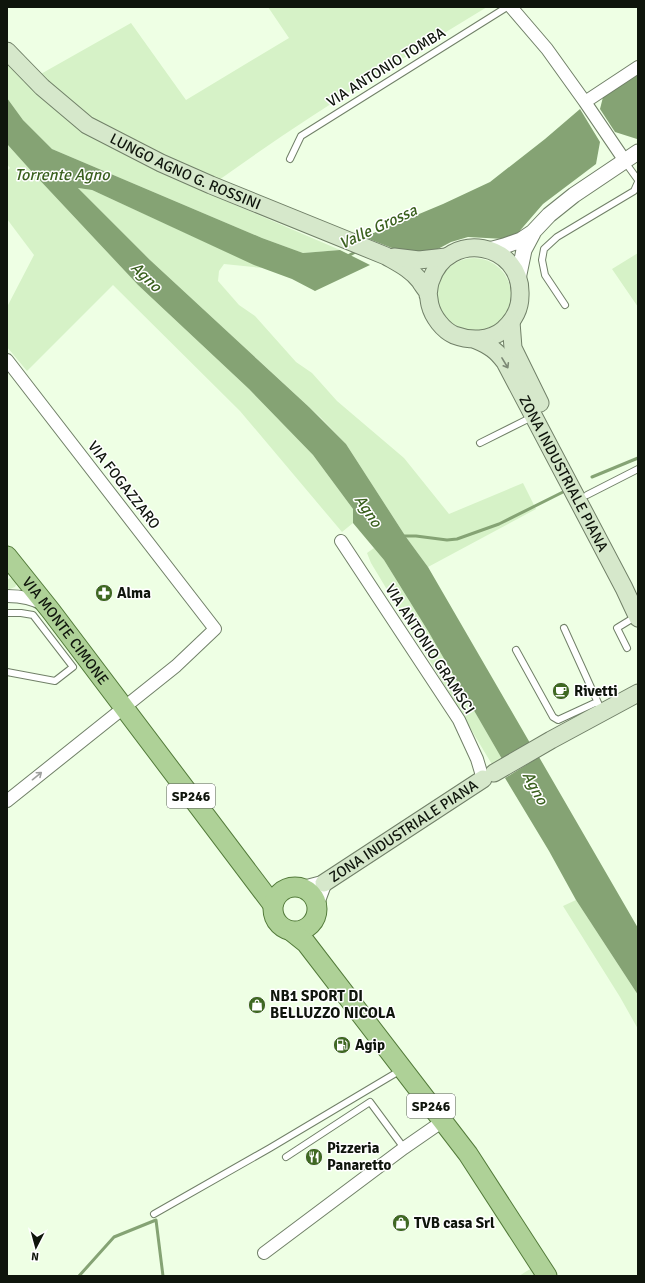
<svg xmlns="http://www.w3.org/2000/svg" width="645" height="1283" viewBox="0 0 645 1283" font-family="Signika,sans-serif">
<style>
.green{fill:#d6f2c7}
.water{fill:#85a374}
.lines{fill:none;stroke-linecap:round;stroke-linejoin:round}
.stream{stroke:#85a374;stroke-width:3}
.service-casing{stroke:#718068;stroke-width:8}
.minor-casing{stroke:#718068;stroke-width:14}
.tertiary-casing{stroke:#718068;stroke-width:17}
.secondary-casing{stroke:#718068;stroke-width:19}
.primary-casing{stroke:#537b3a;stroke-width:21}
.service{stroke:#fff;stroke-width:6}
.minor{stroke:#fff;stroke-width:12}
.tertiary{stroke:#fff;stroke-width:15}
.secondary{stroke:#d6e8cb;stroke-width:17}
.primary{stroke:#aed197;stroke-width:19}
.oneway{stroke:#7c8975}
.oneway2{stroke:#9fa19e}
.labels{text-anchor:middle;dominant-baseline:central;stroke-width:3;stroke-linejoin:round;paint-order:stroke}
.shield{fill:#fff;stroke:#575b55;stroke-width:1}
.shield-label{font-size:14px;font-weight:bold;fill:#0f150c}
.street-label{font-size:15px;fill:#0f150c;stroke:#fff}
.poi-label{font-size:15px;font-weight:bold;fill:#0f150c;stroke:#fff;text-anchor:start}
.water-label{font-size:16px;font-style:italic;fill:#3a601e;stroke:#fff}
</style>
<rect width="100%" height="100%" fill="#eeffe4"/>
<path class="green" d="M 268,7 L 487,7 C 396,62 305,118 219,180 L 112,131 L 76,107 L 39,75 L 131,23 L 186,100 L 289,38 Z
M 7,64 L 42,99 L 67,119 L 105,144 L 189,185 L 340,250 L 303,253 L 262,238 L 52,149 L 23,120 L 7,98 Z
M 7,144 L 34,174 L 138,285 L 249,389 L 313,455 L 353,509 L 353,523 L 342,532 L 240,411 L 113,285 L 27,371 L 7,347 L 7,307 L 34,255 L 7,219 L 7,171 L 10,168 L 7,164 Z
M 78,188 L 92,190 L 262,268 L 224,264 L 219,271 L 218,281 L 239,305 L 255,316 L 296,362 L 312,373 L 337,401 L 404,458 L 449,514 L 523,483 L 536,509 L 428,567 L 406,537 L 346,444 L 321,418 L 150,260 Z
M 638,253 L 638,307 L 612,269 Z
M437 295a37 37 0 1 1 74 0a37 37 0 1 1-74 0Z
M 374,548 L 384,560 L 428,631 L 502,759 L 493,766 L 371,563 L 367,553 Z
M 10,578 L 15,579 L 18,581 L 15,587 L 7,590 L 7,580 Z
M 576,900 L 638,995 L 638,1029 L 620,997 L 563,906 Z
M 535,1266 L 542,1276 L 519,1276 Z"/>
<path class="water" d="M 638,74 L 638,138 L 637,139 L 615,132 L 600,109 L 603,97 Z
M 7,98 L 23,120 L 52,149 L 262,238 L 303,253 L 340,250 L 370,265 L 315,291 L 292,279 L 254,265 L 92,190 L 78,188 L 150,260 L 309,407 L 346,444 L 406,537 L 428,567 L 530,743 L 502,759 L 428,631 L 384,560 L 353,523 L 353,509 L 313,455 L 249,389 L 138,285 L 34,174 L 7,144 Z
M 580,109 L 600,142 L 596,164 L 543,204 L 517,234 L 504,239 L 468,237 L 451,242 L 436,250 L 421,255 L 402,252 L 364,237 L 443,204 L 490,182 L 545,139 Z
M 539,757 L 638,928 L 638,995 L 576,900 L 549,851 L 505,778 Z"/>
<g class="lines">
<path class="stream" d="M 346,257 L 357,251
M 592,477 L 638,458
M 402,536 L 416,536 L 447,540 L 457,539 L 499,524 L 563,492
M 79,1276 L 114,1237 L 156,1220 L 163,1276"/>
<defs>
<path id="service" d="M 290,159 L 301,136 L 507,7
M 625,162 L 638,180
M 565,305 L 545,275 L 542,260 L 544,249 L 557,237 L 634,191 L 638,182
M 480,443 L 532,417
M 587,495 L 638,469
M 7,613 L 21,613 L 33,615 L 73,667 L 55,681 L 7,672
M 564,628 L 599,705
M 627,648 L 617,628 L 635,617
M 516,650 L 553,717 L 558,720 L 597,702
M 286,1157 L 370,1102 L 404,1148
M 154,1214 L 270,1148 L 401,1070"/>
<path id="minor" d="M 511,7 L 547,49 L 585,102 L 638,67
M 585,102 L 625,161
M 7,360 L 215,629 L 176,666 L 7,801
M 341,541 L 459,720 L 477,759 L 483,779
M 7,596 C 20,596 33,598 44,605
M 264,1253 L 404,1148 L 443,1121"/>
<path id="tertiary" d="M 489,250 L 504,246 L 521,240 L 533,232 L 549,215 L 574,195 L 638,152
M 518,279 L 524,250 L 533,233
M 305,888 L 324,883
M 317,902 L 324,883"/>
<g id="secondary">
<path id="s1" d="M 7,51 L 42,87 L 87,125 L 161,163 L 211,185 L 386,256 C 398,263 411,269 420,281 C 422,285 426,289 428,293 C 429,297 429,301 430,305 C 433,317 443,330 454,335 C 470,341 490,341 503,330 C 513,321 520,310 520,296 C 523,242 448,229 431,280 C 429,284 429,290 428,295"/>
<path d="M 394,257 L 419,260 L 446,257"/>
<path d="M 511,322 L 513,348 L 540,403"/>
<path id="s2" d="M 476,340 C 490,346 496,350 505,362 L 624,588 L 638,618"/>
<path d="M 494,773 L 551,740 L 638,693"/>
<path id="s3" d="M 324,883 L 483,779"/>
</g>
<g id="primary">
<path id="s4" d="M 7,556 L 51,611 L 273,905"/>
<circle cx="295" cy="909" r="22"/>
<path d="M 291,931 L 306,943 L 468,1154 L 547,1276"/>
</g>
</defs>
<use href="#service" class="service-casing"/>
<use href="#minor" class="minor-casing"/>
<use href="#tertiary" class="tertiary-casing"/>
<use href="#secondary" class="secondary-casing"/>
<use href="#primary" class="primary-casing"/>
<use href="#service" class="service"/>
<use href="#minor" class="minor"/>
<use href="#tertiary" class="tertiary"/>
<use href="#secondary" class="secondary"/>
<use href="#primary" class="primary"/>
</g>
<defs><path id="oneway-shaft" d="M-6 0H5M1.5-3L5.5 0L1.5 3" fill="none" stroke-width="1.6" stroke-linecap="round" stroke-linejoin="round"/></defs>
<use class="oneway" href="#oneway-shaft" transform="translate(505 363) rotate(59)"/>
<use class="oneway2" href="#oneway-shaft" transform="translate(37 776) rotate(-39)"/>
<defs>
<symbol id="pharmacy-disc" viewBox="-11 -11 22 22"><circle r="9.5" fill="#3f6823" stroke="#fff"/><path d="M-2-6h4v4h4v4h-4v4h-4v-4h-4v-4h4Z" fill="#fff"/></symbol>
<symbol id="cafe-disc" viewBox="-11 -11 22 22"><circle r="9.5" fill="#3f6823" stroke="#fff"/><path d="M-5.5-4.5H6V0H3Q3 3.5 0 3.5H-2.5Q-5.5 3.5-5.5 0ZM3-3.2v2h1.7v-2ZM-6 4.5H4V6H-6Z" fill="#fff"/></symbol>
<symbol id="shop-disc" viewBox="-11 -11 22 22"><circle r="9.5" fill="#3f6823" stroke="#fff"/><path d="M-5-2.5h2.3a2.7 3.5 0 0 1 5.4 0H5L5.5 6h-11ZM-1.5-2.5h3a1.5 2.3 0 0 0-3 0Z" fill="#fff"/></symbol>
<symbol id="fuel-disc" viewBox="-11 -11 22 22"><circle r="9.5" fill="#3f6823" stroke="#fff"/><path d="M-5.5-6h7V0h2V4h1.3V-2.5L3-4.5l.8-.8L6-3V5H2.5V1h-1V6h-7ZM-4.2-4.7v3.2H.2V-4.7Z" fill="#fff"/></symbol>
<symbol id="restaurant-disc" viewBox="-11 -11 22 22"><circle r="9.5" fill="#3f6823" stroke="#fff"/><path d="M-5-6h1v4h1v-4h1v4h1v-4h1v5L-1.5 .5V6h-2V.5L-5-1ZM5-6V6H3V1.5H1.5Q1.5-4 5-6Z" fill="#fff"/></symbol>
</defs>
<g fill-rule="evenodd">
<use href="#pharmacy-disc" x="94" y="583" width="20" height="20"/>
<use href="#cafe-disc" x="551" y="681" width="20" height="20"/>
<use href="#shop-disc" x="247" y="995" width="20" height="20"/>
<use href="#fuel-disc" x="332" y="1035" width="20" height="20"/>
<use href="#restaurant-disc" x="304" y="1147" width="20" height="20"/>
<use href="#shop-disc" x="391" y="1213" width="20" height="20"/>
</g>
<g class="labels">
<g class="shield">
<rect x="167" y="784" width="48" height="24" rx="3"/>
<rect x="407" y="1094" width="48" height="24" rx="3"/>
</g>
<g class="shield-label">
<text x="191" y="796">SP246</text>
<text x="431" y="1106">SP246</text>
</g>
<g class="street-label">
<text transform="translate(386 67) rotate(-32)">VIA ANTONIO TOMBA</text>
<text stroke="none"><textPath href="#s1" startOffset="218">LUNGO AGNO G. ROSSINI</textPath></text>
<text stroke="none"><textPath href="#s2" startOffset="163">ZONA INDUSTRIALE PIANA</textPath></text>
<text transform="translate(124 485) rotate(52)">VIA FOGAZZARO</text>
<text stroke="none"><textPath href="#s4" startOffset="95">VIA MONTE CIMONE</textPath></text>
<text transform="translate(430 649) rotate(57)">VIA ANTONIO GRAMSCI</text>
<text stroke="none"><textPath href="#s3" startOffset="95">ZONA INDUSTRIALE PIANA</textPath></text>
</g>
<g class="poi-label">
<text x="117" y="593">Alma</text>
<text x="574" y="691">Rivetti</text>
<text x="270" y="996">NB1 SPORT DI<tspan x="270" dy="17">BELLUZZO NICOLA</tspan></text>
<text x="355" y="1045">Agip</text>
<text x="327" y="1148">Pizzeria<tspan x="327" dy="17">Panaretto</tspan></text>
<text x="414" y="1223">TVB casa Srl</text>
</g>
<g class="water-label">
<text x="62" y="175">Torrente Agno</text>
<text transform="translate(378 227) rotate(-25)">Valle Grossa</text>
<text transform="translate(146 277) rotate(44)">Agno</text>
<text transform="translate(368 511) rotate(56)">Agno</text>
<text transform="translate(535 788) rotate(62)">Agno</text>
</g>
</g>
<rect width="645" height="1283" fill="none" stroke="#0f150c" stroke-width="16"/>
<g transform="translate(36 1247) rotate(186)" stroke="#ffffff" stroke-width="3" paint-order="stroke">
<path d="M0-3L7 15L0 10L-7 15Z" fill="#0f150c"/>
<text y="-6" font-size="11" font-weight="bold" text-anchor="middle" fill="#0f150c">N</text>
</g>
</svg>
